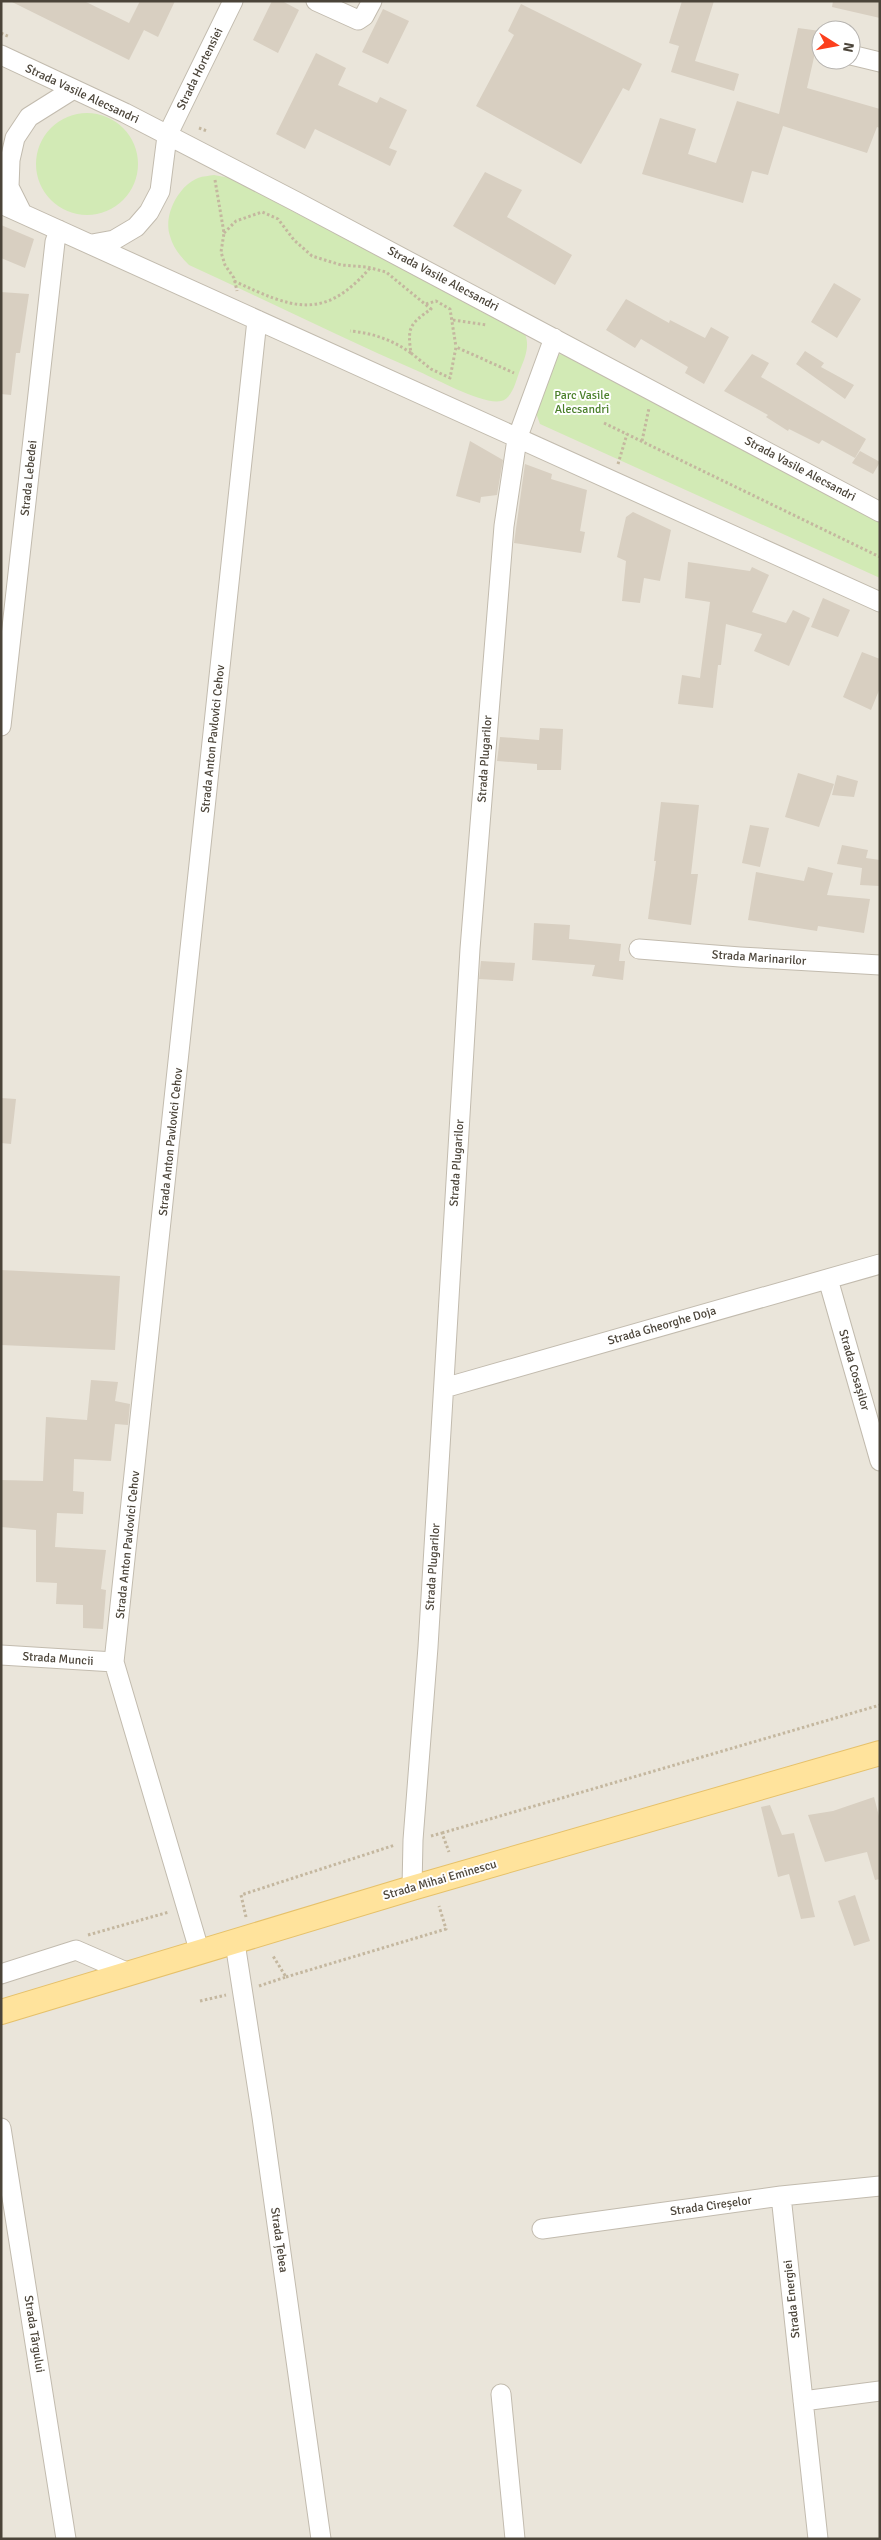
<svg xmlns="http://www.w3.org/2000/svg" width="881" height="2540" viewBox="0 0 881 2540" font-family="Signika,sans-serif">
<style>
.residential{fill:#eae5da;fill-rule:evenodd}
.green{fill:#d2eab5}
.building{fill:#d8cfc1}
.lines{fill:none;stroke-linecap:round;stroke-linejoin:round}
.minor-casing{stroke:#c2bbae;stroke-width:21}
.major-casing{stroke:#e6c16a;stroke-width:26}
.path{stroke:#c4b79f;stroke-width:3;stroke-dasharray:2.5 2.5;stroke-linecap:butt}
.minor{stroke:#fff;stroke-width:19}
.major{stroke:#ffe39c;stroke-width:24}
.labels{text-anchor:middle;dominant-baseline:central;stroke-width:4;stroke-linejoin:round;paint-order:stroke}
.street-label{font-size:12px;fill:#4b4439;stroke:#fff}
.park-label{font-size:12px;fill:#4a7f2a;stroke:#fff}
</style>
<rect width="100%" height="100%" fill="#f6f3ec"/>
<path class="residential" d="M 1,1 L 880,1 L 880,2539 L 1,2539 ZM 821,30 L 851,30 L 851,60 L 821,60 Z"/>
<path class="green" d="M36 164a51 51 0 1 1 102 0a51 51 0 1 1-102 0Z
M 214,175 L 230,178 L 525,334 C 530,346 525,358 520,370 C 516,380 513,398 501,401 C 483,405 438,380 420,372 C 342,338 266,300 189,265 C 181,257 173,248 170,236 C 163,216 178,186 198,178 C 203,176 209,176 214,175 Z
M 563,354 L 880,516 L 880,578 L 540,424 L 536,413 L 555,355 Z"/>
<path class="building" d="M 10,1 L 84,1 L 129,23 L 140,1 L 175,1 L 158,37 L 144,30 L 129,60 Z
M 272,1 L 282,1 L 299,10 L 278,53 L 253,40 Z
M 682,1 L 714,1 L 695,61 L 739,74 L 734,91 L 671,72 L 679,46 L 669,43 Z
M 833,1 L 880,1 L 880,18 L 832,7 Z
M 521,4 L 642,64 L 629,91 L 623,88 L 581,164 L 476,106 L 514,35 L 508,31 Z
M 383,9 L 409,21 L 388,64 L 362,52 Z
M 798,28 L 820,31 L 807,88 L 880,109 L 880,128 L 877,127 L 867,153 L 783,126 L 768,175 L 752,171 L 743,203 L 642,174 L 660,118 L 696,129 L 688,154 L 716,163 L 737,101 L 779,114 Z
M 316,53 L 346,68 L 338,85 L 377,103 L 380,97 L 407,110 L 389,148 L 397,151 L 390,166 L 315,129 L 305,149 L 276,134 Z
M 485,172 L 522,190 L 507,217 L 572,255 L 555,285 L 453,226 Z
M 1,225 L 34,239 L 25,268 L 1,258 Z
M 834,283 L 861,299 L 837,338 L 811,322 Z
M 1,292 L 29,294 L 20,353 L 16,353 L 11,395 L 1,394 Z
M 626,299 L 669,323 L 670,320 L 705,338 L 711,327 L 729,337 L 704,384 L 685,373 L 688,367 L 641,339 L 635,348 L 606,330 Z
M 805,351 L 824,363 L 821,367 L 854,385 L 845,399 L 796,364 Z
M 752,354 L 769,363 L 761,377 L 866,439 L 855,458 L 822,440 L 819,444 L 789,429 L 788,431 L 766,417 L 768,415 L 724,391 Z
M 470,441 L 503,460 L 497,495 L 481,497 L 480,503 L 456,496 Z
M 860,451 L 880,462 L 873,474 L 852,463 Z
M 525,464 L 552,474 L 551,479 L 587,490 L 580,531 L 585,532 L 581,553 L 514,543 Z
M 633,512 L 671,530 L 660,581 L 644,578 L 640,603 L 622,601 L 626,561 L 617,557 L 626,517 Z
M 688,562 L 750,571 L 752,567 L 769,575 L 752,612 L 786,623 L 793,610 L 810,618 L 789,666 L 754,651 L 762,634 L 726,624 L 721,665 L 718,665 L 713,708 L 678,704 L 682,675 L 700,678 L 710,602 L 685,598 Z
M 823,598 L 850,610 L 838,637 L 811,627 Z
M 862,652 L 880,659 L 880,688 L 871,710 L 843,697 Z
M 540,728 L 563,729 L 561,770 L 537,770 L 537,764 L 497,761 L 500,737 L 539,740 Z
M 798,773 L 834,784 L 819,827 L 785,817 Z
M 837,775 L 858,781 L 854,797 L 832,795 Z
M 661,802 L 699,805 L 691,874 L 698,874 L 691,925 L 648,919 L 656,861 L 654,861 Z
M 750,825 L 769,828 L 760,867 L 742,863 Z
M 842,845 L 868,850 L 866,858 L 880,860 L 880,886 L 860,885 L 862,868 L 837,864 Z
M 808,867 L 833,873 L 827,895 L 870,899 L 864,933 L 818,926 L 817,931 L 748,920 L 756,872 L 804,881 Z
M 534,923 L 570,925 L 569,939 L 621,944 L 619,961 L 625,961 L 623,980 L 592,976 L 595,965 L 532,960 Z
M 481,961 L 515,963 L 513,981 L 479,979 Z
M 1,1098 L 16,1099 L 11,1144 L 1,1143 Z
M 1,1270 L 120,1276 L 115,1350 L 1,1345 Z
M 91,1380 L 118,1382 L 115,1401 L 130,1404 L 128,1425 L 115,1424 L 111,1461 L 74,1459 L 73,1491 L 84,1492 L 83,1514 L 57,1513 L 55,1547 L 106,1550 L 101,1589 L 106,1590 L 103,1629 L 83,1628 L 83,1605 L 56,1604 L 57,1583 L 36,1582 L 36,1530 L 1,1527 L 1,1480 L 43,1481 L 46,1417 L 87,1420 Z
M 874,1797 L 880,1820 L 880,1879 L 875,1880 L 867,1852 L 825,1862 L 808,1815 L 833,1811 Z
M 770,1805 L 782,1835 L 794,1833 L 815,1917 L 801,1919 L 789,1874 L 778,1877 L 761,1807 Z
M 855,1895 L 870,1941 L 854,1946 L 838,1901 Z"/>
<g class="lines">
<defs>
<path id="minor" d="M 316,1 L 358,20 L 364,16 L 372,1
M 1,55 L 125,113 L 295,201 L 880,512
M 851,55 L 880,62
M 1,204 L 880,602
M 22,213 L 9,187 L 10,160 L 15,138 L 29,117 L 72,90
M 92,244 L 114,240 L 136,227 L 149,212 L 160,191 L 167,136 L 233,1
M 1,726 L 55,242 L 59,230
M 639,949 L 740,957 L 880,965
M 828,1279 L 880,1461
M 444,1388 L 880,1264
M 1,1655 L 114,1662
M 412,1888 L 413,1840 L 428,1647 L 470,949 L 504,526 L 517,439 L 554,338
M 235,1943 L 262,2117 L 321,2539
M 200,1953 L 114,1662 L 257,320
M 1,1974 L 76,1950 L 131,1974
M 1,2128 L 66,2539
M 781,2196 L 818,2539
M 542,2229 L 781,2196 L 880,2186
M 501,2394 L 515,2539
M 803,2401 L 880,2391"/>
<path id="major" d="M 1,2012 L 412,1888 L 880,1753"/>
</defs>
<use href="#minor" class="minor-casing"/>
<use href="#major" class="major-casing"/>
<path class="path" d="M 1,33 L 10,37
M 199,128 L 207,131
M 215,180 L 224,233 L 221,252 L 225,265 L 234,278 L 237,291
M 224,233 L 236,221 L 262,212 L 278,219 L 294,240 L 312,256 L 341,265 L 367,267 L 386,272 L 431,309 C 410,324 407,327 411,353 C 392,340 373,333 350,331
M 234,281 C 292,308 323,322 370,268
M 426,304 L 436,301 L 450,309 L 456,347
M 453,320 L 487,325
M 411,353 L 431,369 L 450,378 L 456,347 L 514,373
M 604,423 L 880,557
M 642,441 L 649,408
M 618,464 L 627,434
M 442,1833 L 880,1705
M 431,1836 L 442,1833 L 449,1852
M 246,1917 L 241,1895 L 395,1845
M 88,1935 L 169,1912
M 286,1977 L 446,1929 L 439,1906
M 259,1986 L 286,1977 L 273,1956
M 200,2001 L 226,1995"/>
<use href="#minor" class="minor"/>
<use href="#major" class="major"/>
</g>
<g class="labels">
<g class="street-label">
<text transform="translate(200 69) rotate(-64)">Strada Hortensiei</text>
<text transform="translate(82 94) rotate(25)">Strada Vasile Alecsandri</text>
<text transform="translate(443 279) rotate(28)">Strada Vasile Alecsandri</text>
<text transform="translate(800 469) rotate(28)">Strada Vasile Alecsandri</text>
<text transform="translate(29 478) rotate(-84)">Strada Lebedei</text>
<text transform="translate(213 739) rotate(-84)">Strada Anton Pavlovici Cehov</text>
<text transform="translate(485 759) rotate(-86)">Strada Plugarilor</text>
<text transform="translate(759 958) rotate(4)">Strada Marinarilor</text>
<text transform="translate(171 1142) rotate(-84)">Strada Anton Pavlovici Cehov</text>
<text transform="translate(457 1163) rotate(-86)">Strada Plugarilor</text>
<text transform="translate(662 1326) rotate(-16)">Strada Gheorghe Doja</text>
<text transform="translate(854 1370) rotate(74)">Strada Cosașilor</text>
<text transform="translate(128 1545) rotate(-84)">Strada Anton Pavlovici Cehov</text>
<text transform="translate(433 1567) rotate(-86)">Strada Plugarilor</text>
<text transform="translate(58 1659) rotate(4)">Strada Muncii</text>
<text transform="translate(440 1880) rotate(-16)">Strada Mihai Eminescu</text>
<text transform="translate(711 2206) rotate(-8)">Strada Cireșelor</text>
<text transform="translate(279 2240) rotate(82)">Strada Țebea</text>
<text transform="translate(792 2299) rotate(-96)">Strada Energiei</text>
<text transform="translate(34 2334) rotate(81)">Strada Târgului</text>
</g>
<g class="park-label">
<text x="582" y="395">Parc Vasile<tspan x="582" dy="14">Alecsandri</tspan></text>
</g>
</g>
<rect width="881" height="2540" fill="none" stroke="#4b4439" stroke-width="5"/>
<g transform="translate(836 45) rotate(101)"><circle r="24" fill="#ffffff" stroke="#b7b4b0"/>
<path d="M0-4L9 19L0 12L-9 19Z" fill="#fc3f1d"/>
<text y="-8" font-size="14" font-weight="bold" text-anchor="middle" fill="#4b4439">N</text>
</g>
</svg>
